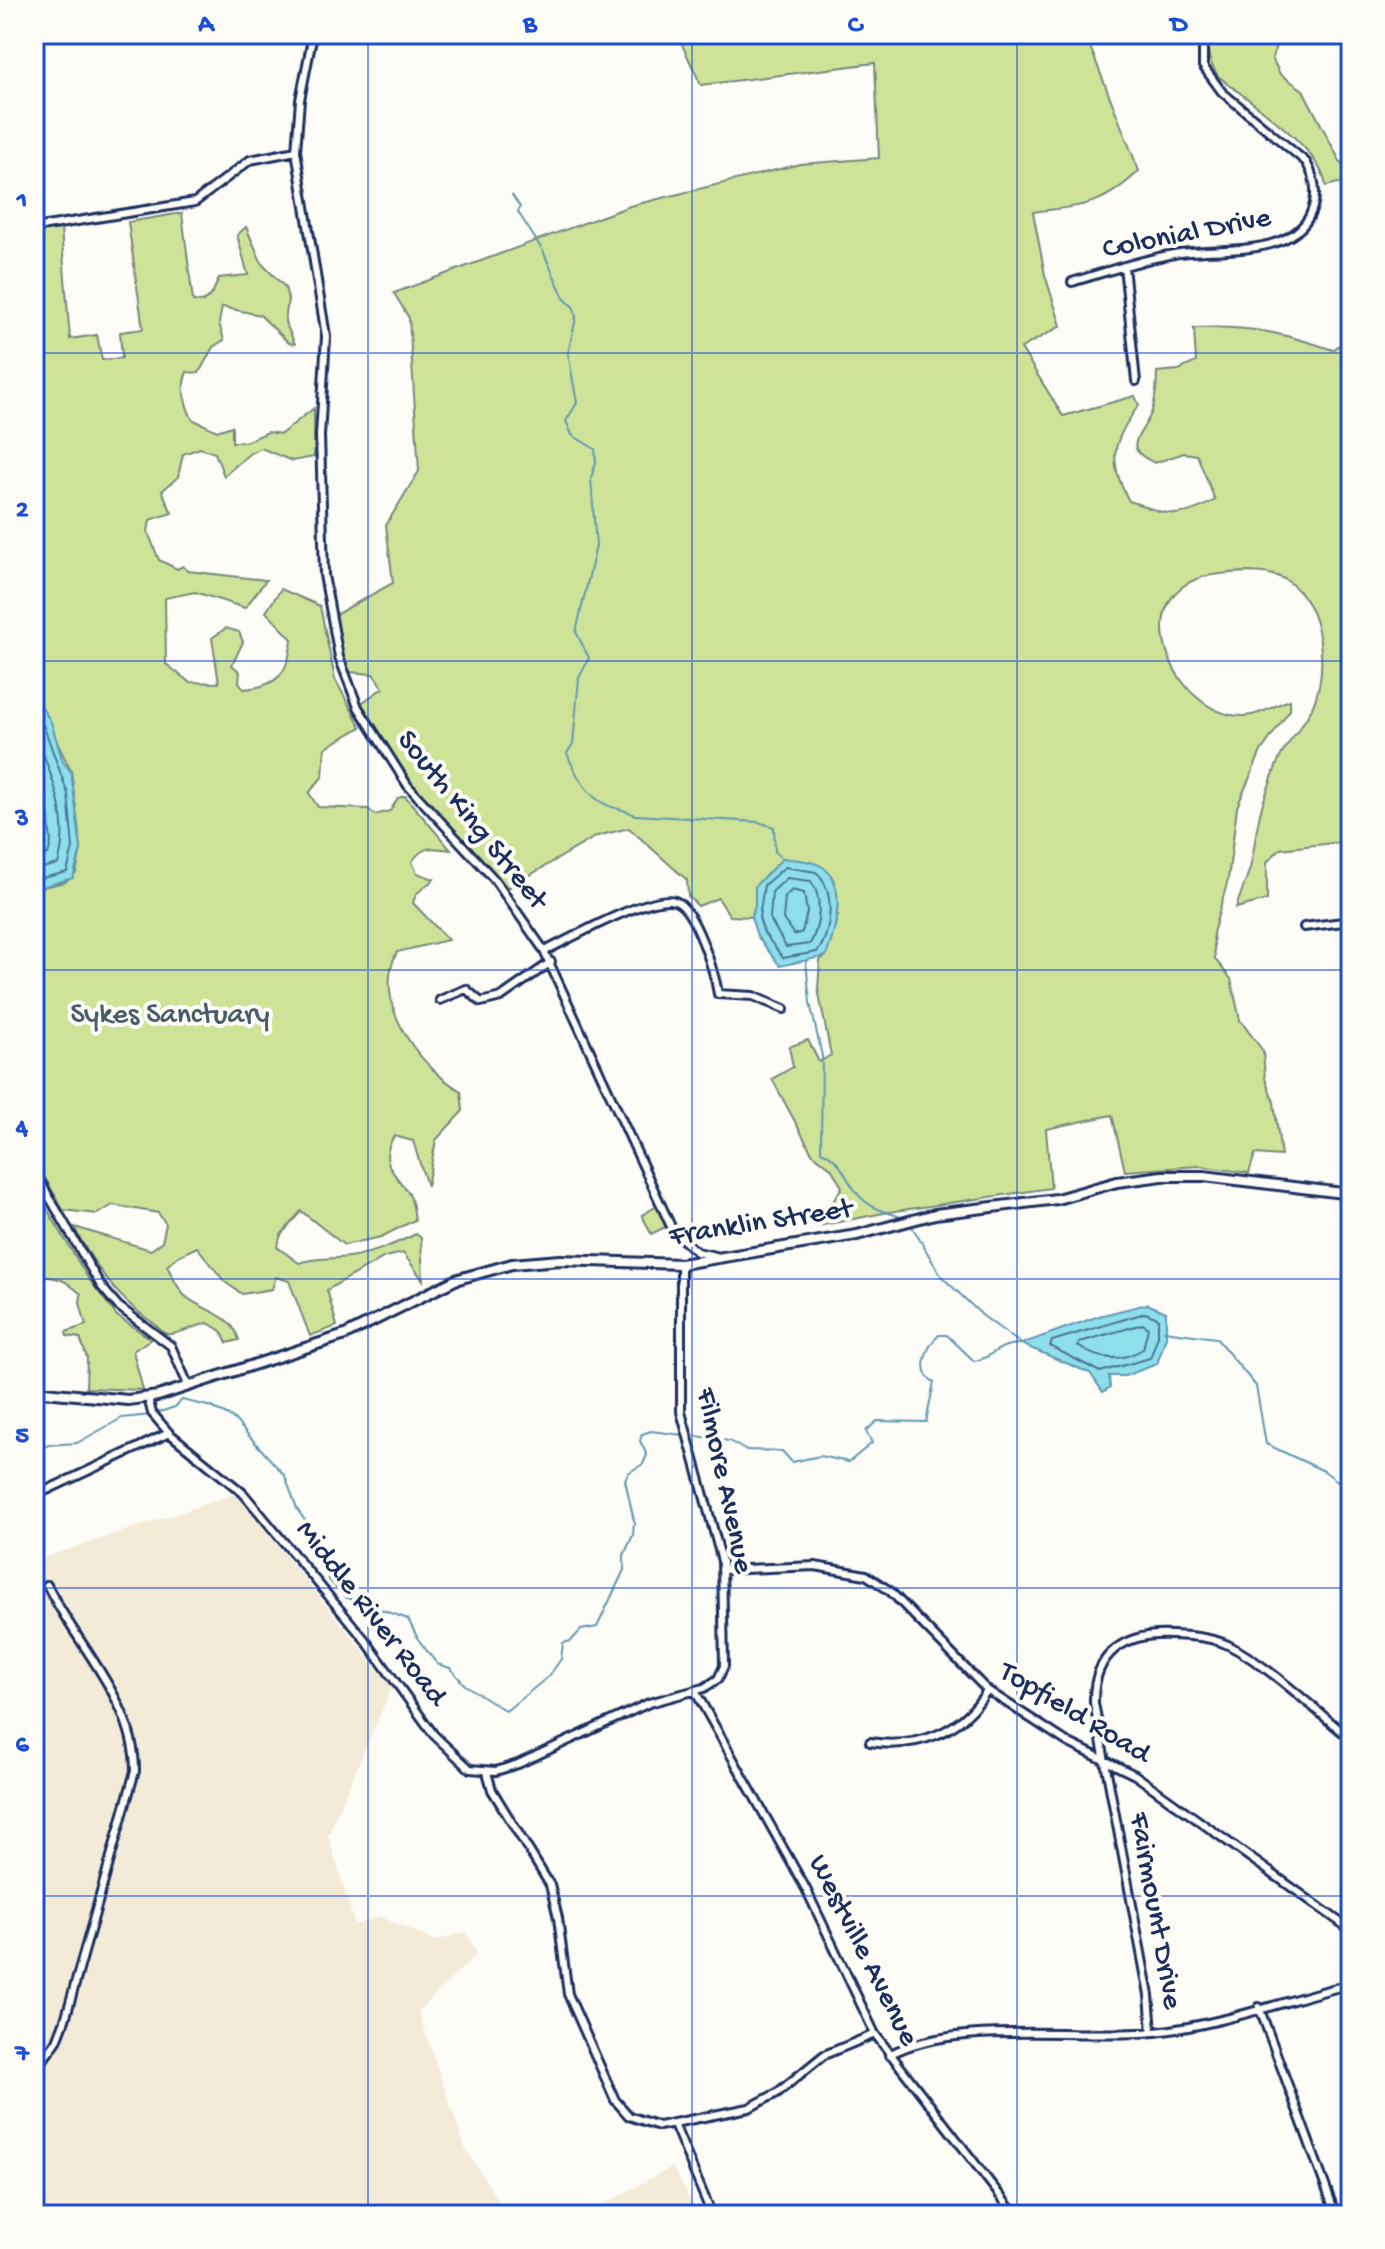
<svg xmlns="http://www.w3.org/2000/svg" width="1385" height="2249" viewBox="0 0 1385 2249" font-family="'Gochi Hand',sans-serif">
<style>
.built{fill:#f3ead8}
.green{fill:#cee398;stroke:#74897b;stroke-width:2}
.water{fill:#8fdeeb;stroke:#6198b3;stroke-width:2}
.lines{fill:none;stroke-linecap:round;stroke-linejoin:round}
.shore{stroke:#497596;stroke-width:2}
.stream{stroke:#6198b3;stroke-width:2}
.street-casing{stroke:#1b2f5e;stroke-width:12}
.secondary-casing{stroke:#1b2f5e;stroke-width:14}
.street{stroke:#fdfcf7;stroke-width:6}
.secondary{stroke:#fdfcf7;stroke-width:8}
.grid{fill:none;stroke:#1d4ed8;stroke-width:2;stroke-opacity:0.55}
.labels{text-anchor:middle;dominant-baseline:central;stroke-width:8;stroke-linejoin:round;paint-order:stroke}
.street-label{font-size:30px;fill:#1b2f5e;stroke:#fdfcf7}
.park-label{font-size:30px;fill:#485c6c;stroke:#fdfcf7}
.neatline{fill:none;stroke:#1d4ed8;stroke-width:3}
.grid-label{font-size:26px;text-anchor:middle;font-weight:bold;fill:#1d4ed8}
</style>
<rect width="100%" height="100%" fill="#fdfcf7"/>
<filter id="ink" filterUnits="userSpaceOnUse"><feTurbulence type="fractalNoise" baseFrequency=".0125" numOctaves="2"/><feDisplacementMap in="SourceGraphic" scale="16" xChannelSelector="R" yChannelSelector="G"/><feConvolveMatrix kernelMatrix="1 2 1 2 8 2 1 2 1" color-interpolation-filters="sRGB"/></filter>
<g filter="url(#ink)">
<path class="built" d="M 236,1494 L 392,1687 L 328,1835 L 355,1925 L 379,1916 L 436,1941 L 466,1932 L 477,1954 L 418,2011 L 465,2148 L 507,2215 L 34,2215 L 34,1561 Z
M 672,2167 L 699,2215 L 581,2215 L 597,2208 Z"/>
<path class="green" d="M 677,34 L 1085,34 L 1139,171 C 1100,208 1083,205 1033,212 L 1045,275 L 1061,326 L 1021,348 L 1063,416 L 1135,396 L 1139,405 C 1112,442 1107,460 1129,501 C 1168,514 1176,522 1215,500 L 1197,455 L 1184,453 L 1155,463 C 1118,447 1143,436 1152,411 C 1156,398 1157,386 1157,372 L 1179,370 L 1196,362 L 1194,328 C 1248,325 1283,333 1333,350 L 1351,336 L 1351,795 L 1343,831 L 1351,840 L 1351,851 L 1342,842 L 1280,849 L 1267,862 L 1267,900 L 1236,908 C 1240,895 1246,881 1250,868 C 1256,844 1256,820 1265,797 C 1271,782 1275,765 1283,752 C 1292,737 1306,722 1313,706 C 1328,668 1324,609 1289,582 C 1271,568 1234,572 1212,575 C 1119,591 1175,719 1245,716 C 1262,715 1274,705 1290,700 L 1290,710 L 1261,751 L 1237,807 L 1228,880 L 1213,933 L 1215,959 L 1231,979 L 1240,1020 L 1263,1051 L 1265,1078 L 1274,1102 L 1281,1156 L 1255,1154 L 1249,1173 L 1199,1166 L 1125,1171 L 1112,1115 L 1046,1129 L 1051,1188 L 889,1212 L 818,1226 L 842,1187 L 831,1168 L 812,1153 L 772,1079 L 793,1067 L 789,1047 L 808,1040 L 819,1062 L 831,1055 L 818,989 L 820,960 L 826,956 L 838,915 L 755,906 L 751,917 L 730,916 L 718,898 L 698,906 L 688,896 L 687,880 L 629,828 L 597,836 L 508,888 L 422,799 L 360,704 L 383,688 L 373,674 L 348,672 L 333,616 L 393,583 L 386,525 L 419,471 L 409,318 L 394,293 L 630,206 L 800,164 L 879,158 L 875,63 L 701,85 Z
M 1211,34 L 1285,34 L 1278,40 L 1272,58 L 1280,74 L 1303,90 L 1342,165 L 1351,166 L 1351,186 L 1338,183 L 1326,186 C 1320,146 1248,101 1218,76 C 1209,62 1205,50 1211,34 Z
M 182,213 L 193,301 L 203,302 L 212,294 L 219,278 L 248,275 L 237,235 L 246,227 L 262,264 L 285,287 L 288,299 L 285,322 L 295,344 L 289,343 L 260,315 L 222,307 L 219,323 L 224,340 L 213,347 L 199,373 L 187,372 C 180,388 185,403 192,419 L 217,431 L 232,426 L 232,442 L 245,442 L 268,432 L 281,434 L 314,408 L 314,457 L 292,461 L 261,448 L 250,453 L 224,476 L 215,453 L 200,448 L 183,454 L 178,477 L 162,491 L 172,513 L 150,520 L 148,532 L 159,560 L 177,569 L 183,566 L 188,571 L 266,580 L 245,608 L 195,592 L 165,598 L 166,664 L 189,682 L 219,683 L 212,638 L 226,628 L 239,632 L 243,642 L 232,665 L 240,672 L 239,682 L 244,689 C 280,686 288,672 292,639 L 266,612 L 281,589 L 320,606 L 335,679 L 361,727 L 325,748 L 323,776 L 309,793 L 318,807 L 368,809 L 375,815 L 390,811 L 398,798 L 405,796 L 451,850 C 432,847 423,845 412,862 L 417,873 L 434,879 L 416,894 L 413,903 L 448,940 L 397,952 C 371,1002 418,1066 461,1091 L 463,1111 L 436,1140 L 427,1186 L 413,1141 L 394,1136 C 377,1164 395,1172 409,1194 C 413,1202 414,1211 415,1220 L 381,1237 L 344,1245 L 301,1211 L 281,1235 L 277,1247 L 299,1263 C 314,1258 322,1259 337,1258 C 365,1257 391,1246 416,1234 L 421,1238 L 423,1280 L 403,1253 L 385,1257 L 327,1290 L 337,1326 L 310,1336 L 289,1281 L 276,1277 L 272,1289 L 242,1294 L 225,1282 L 197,1247 L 178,1256 L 167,1266 C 172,1275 177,1287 184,1295 C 202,1312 232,1312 239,1340 L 227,1343 L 221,1331 L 208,1323 C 197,1325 175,1336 167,1334 C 161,1332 157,1326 152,1322 C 117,1299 93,1264 74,1227 L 151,1250 L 162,1242 L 166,1224 L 158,1213 L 113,1205 L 97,1214 L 63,1210 L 34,1158 L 34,889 L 65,882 L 76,873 L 81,849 L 71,771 L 34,695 L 34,274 L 44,264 L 41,231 L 61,229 L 70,339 L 97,335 L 102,360 L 122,358 L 120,332 L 143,329 L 128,222 Z
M 34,1187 L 88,1278 L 117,1316 L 151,1339 L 133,1351 L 143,1390 L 86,1388 L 87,1358 L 80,1338 L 67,1336 L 66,1332 L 86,1325 L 80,1303 L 81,1294 C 63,1278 59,1277 34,1276 L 41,1234 L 34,1231 Z
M 664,1202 L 674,1223 L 651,1234 L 642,1215 Z"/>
<path class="water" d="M 34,695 L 51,722 L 63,762 L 71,771 L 81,849 L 73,878 L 34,889 Z
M 783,858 C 795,860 811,860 821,866 C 849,882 835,933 826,956 L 780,966 L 757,936 L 751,917 L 755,906 L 755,886 Z
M 1147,1304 L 1166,1312 L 1166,1337 L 1157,1364 L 1125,1376 L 1109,1376 L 1110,1387 L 1103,1392 L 1090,1373 L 1021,1344 L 1099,1316 Z"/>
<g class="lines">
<path class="shore" d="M 34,712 L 44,727 L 68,794 L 73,848 L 67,872 L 34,880
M 34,730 C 50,772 72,819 58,864 L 34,870
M 34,769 L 47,798 L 51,844 L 48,854 L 34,858
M 785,867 L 816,872 C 836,888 832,935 817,952 L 783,958 L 764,933 L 759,918 L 764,885 Z
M 787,878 L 811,881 C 823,898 820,926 810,944 L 786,947 L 770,919 L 772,892 Z
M 792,890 L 804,893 L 807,912 L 802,932 L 794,935 L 783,919 L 785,897 Z
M 1145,1313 L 1158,1318 L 1158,1336 L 1150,1358 L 1100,1372 L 1050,1346 L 1052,1341 Z
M 1143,1324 L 1148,1328 L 1143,1349 C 1121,1362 1099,1361 1078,1346 L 1080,1342 Z"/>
<path class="stream" d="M 512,195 L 520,207 L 518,212 L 543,251 L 564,298 L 574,308 L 576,318 L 568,353 L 577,403 L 566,421 L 572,435 L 595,449 L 596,462 L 591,478 L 596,546 L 576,632 L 589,658 L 579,678 L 573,744 L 567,753 C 574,771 587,796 605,804 C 614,809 625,809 635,815 L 758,822 L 774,827 L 775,852 L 782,858
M 806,961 L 810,1003 L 822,1056 L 821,1151 C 846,1161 846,1187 866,1202 C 880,1213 891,1212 905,1219
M 910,1223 L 941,1276 L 983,1316 L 1020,1343
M 1164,1331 L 1216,1338 L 1256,1386 L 1266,1444 L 1324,1471 L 1351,1491
M 157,1413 L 175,1407 L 182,1400 L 212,1407 L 234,1419 L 285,1476 L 297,1509 L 320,1542
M 690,1435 L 729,1441 L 745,1450 L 782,1451 L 792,1462 L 820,1456 L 849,1462 L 872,1443 L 866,1431 L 877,1421 L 926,1422 L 934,1382 C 916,1372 926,1347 939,1335 L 947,1335 L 974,1361 C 995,1358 994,1344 1022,1344
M 34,1455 L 48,1445 L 77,1443 L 122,1418 L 151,1415
M 324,1547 L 328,1579 L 345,1597 L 408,1619 L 418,1639 L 437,1664 L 450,1668 L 465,1685 L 506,1711 L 549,1676 L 561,1659 L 563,1643 L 571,1641 L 581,1630 L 597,1627 L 624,1570 L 624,1555 L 633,1535 L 634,1521 L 625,1480 L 628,1473 L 643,1464 L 647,1455 L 640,1441 L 642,1434 L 651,1431 L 683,1435"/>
<defs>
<path id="street" d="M 313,34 L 300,100 L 296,151 L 326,336 L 320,436 L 324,575 L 339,657 L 358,707 L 408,786 L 494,879 L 543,949 L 673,1231 L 697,1252 L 716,1256
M 34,228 L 195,202 L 250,160 L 296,151
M 1124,266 L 1136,381
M 1072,282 C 1106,272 1139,260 1174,254 C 1217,246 1302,261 1314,203 C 1317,188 1314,176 1306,162 L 1222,92 L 1203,66 L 1203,34
M 1304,927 L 1351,921
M 545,951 C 570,939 651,893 675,901 C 695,908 715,974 718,994 L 753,996 L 784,1009
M 440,1000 L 466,989 L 481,1002 L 501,997 L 551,962
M 34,1171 L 101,1286 L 118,1306 L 171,1346 L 189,1387
M 148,1398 L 152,1413 L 169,1433 L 243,1493 L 366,1641 L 434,1735 L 470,1769 L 496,1771 L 518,1764 L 649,1703 L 704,1688 L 718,1679 L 724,1666 L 722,1561 L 681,1412 L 681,1264
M 34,1496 L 169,1433
M 723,1570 L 815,1566 L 866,1575 L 890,1591 L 987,1690 L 1067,1742 L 1135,1775 L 1351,1930
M 695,1691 L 806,1889 L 875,2034 L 1015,2215
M 870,1742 C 917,1749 962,1733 987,1690
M 487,1772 L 492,1790 L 550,1885 L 558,1918 L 568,1994 L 615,2100 L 629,2116 L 659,2126 L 749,2108 L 777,2093 L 824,2055 L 875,2034
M 1259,2007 L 1336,2215
M 1152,2032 L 1149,1995 L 1094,1703 C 1093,1652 1126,1632 1173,1635 C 1192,1636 1211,1637 1228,1645 C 1268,1665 1315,1710 1351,1739
M 889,2055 C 953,2019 1081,2039 1155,2032 C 1221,2025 1287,2000 1351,1984
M 34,2072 L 57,2041 L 65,2020 L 135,1771 C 135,1701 77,1646 47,1585
M 674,2124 L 712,2215"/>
<path id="secondary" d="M 34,1391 L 128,1400 L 158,1396 L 345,1335 L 455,1280 L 512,1264 L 560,1260 L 681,1264 L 857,1235 L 935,1214 L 1057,1199 L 1117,1182 L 1162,1176 L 1204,1176 L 1351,1194"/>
</defs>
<use href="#street" class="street-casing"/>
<use href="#secondary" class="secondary-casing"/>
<use href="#street" class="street"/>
<use href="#secondary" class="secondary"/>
</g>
</g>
<path class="grid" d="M 368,34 L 368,2215M 692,34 L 692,2215M 1017,34 L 1017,2215M 34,353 L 1351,353M 34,661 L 1351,661M 34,970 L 1351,970M 34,1279 L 1351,1279M 34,1588 L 1351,1588M 34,1896 L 1351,1896"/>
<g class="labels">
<g class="street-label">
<text transform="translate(1187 235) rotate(-11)">Colonial Drive</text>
<text transform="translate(471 821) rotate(51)">South King Street</text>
<text transform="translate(761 1224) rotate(-9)">Franklin Street</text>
<text transform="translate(723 1481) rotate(78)">Filmore Avenue</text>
<text transform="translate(370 1614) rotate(52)">Middle River Road</text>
<text transform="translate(1074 1714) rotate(31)">Topfield Road</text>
<text transform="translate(1154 1911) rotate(80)">Fairmount Drive</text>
<text transform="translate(862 1951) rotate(63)">Westville Avenue</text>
</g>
<g class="park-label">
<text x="170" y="1016">Sykes Sanctuary</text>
</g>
</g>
<rect width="1385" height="2249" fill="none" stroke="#fdfcf7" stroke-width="88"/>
<rect x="44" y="44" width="1297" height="2161" class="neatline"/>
<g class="grid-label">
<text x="206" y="31">A</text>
<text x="530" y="31">B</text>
<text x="855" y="31">C</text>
<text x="1179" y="31">D</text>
<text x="22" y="207">1</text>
<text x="22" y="516">2</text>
<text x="22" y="825">3</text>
<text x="22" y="1134">4</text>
<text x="22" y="1442">5</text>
<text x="22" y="1751">6</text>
<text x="22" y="2060">7</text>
</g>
</svg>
